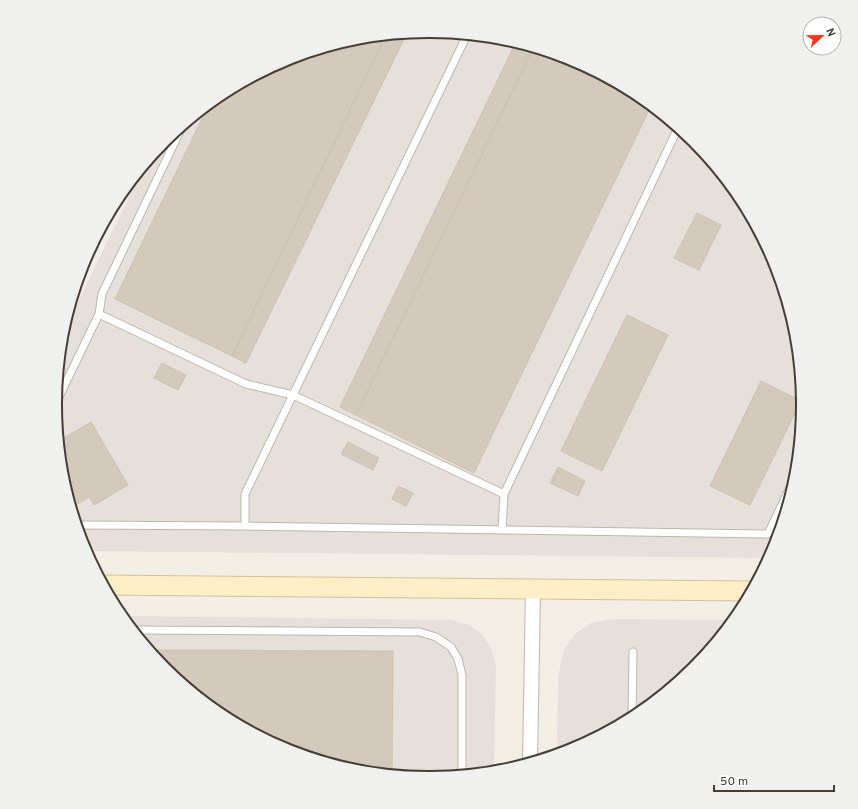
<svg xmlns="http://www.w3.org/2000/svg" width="858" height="809" viewBox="0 0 858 809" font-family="Overpass,sans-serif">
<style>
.industrial{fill:#e5e0db}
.building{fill:#d4cabb;stroke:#cec1af}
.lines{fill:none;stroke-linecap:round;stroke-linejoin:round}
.lane-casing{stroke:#beb6a9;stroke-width:9}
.street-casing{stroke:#beb6a9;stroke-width:16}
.secondary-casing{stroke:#d2c196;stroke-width:21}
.lane{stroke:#fff;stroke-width:7}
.street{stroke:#fff;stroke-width:14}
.secondary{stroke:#fdeec5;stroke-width:19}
.rim{fill:none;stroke:#453e35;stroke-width:2}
</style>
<rect width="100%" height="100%" fill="#f2eee6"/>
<path class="industrial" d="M 429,31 L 502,38 L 572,60 L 637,94 L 693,141 L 740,197 L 774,262 L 795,332 L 802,405 L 795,478 L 774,548 L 768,558 L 86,551 L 84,547 L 63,477 L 56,404 L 62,335 L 144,166 L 165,140 L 222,94 L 286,59 L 356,38 Z
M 122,616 L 452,620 L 469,625 L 482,634 L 491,649 L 496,666 L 494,772 L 429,778 L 356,771 L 286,749 L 221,715 L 165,668 Z
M 613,619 L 733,620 L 693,669 L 636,715 L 572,750 L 557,754 L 558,677 L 564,649 L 576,633 L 591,623 Z"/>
<path class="building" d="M 407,33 L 246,363 L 232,356 L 386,35 Z
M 386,35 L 232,356 L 115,299 L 209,104 L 222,94 L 286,59 L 356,38 Z
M 516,42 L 533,48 L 356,415 L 340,407 Z
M 533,48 L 572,60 L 637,94 L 651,106 L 474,473 L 356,415 Z
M 697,213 L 721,225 L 699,270 L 674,258 Z
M 627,315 L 668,335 L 602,471 L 561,451 Z
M 162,363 L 186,375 L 178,390 L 154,378 Z
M 761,381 L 801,401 L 750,505 L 710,486 Z
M 91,422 L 128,485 L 94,505 L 89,497 L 73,507 L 70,503 L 63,477 L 60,451 L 63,449 L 59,441 Z
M 348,442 L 379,458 L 373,470 L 341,454 Z
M 558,467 L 585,481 L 578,496 L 550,483 Z
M 398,486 L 413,493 L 406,506 L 392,499 Z
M 150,650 L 393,651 L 392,774 L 356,771 L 286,749 L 221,715 L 165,668 Z"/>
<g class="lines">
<defs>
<path id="lane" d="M 99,314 L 246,384 L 293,395 L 504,494
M 56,403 L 99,314 L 102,294 L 183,125
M 77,525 L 245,526 L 768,534 L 795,477
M 245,526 L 245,494 L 467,35
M 502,530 L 504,494 L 678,128
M 133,630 L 420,632 L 436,637 L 451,647 L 458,659 L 462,675 L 462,775
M 632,717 L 633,652"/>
<path id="street" d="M 530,762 L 533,589"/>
<path id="secondary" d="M 104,585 L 751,591"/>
</defs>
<use href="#lane" class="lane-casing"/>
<use href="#street" class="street-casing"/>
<use href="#secondary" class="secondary-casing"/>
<use href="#lane" class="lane"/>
<use href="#street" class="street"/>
<use href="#secondary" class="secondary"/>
</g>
<path d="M0 0H858V809H0ZM428 38H430A366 366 0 0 1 796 404V405A366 366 0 0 1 430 771H428A366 366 0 0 1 62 405V404A366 366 0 0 1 428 38Z" fill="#f0f0ef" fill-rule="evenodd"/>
<path class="rim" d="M428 38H430A366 366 0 0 1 796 404V405A366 366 0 0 1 430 771H428A366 366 0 0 1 62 405V404A366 366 0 0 1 428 38Z"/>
<g transform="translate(822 36) rotate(68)"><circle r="19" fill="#ffffff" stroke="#b5b2ae"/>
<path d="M0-3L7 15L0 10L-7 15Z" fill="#f5361a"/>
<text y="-6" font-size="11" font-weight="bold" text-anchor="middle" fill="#453e35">N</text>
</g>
<path d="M714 785v6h120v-6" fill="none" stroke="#453e35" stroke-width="2"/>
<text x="720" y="785" font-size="12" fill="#453e35" stroke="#ffffff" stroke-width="3" paint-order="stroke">50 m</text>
</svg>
